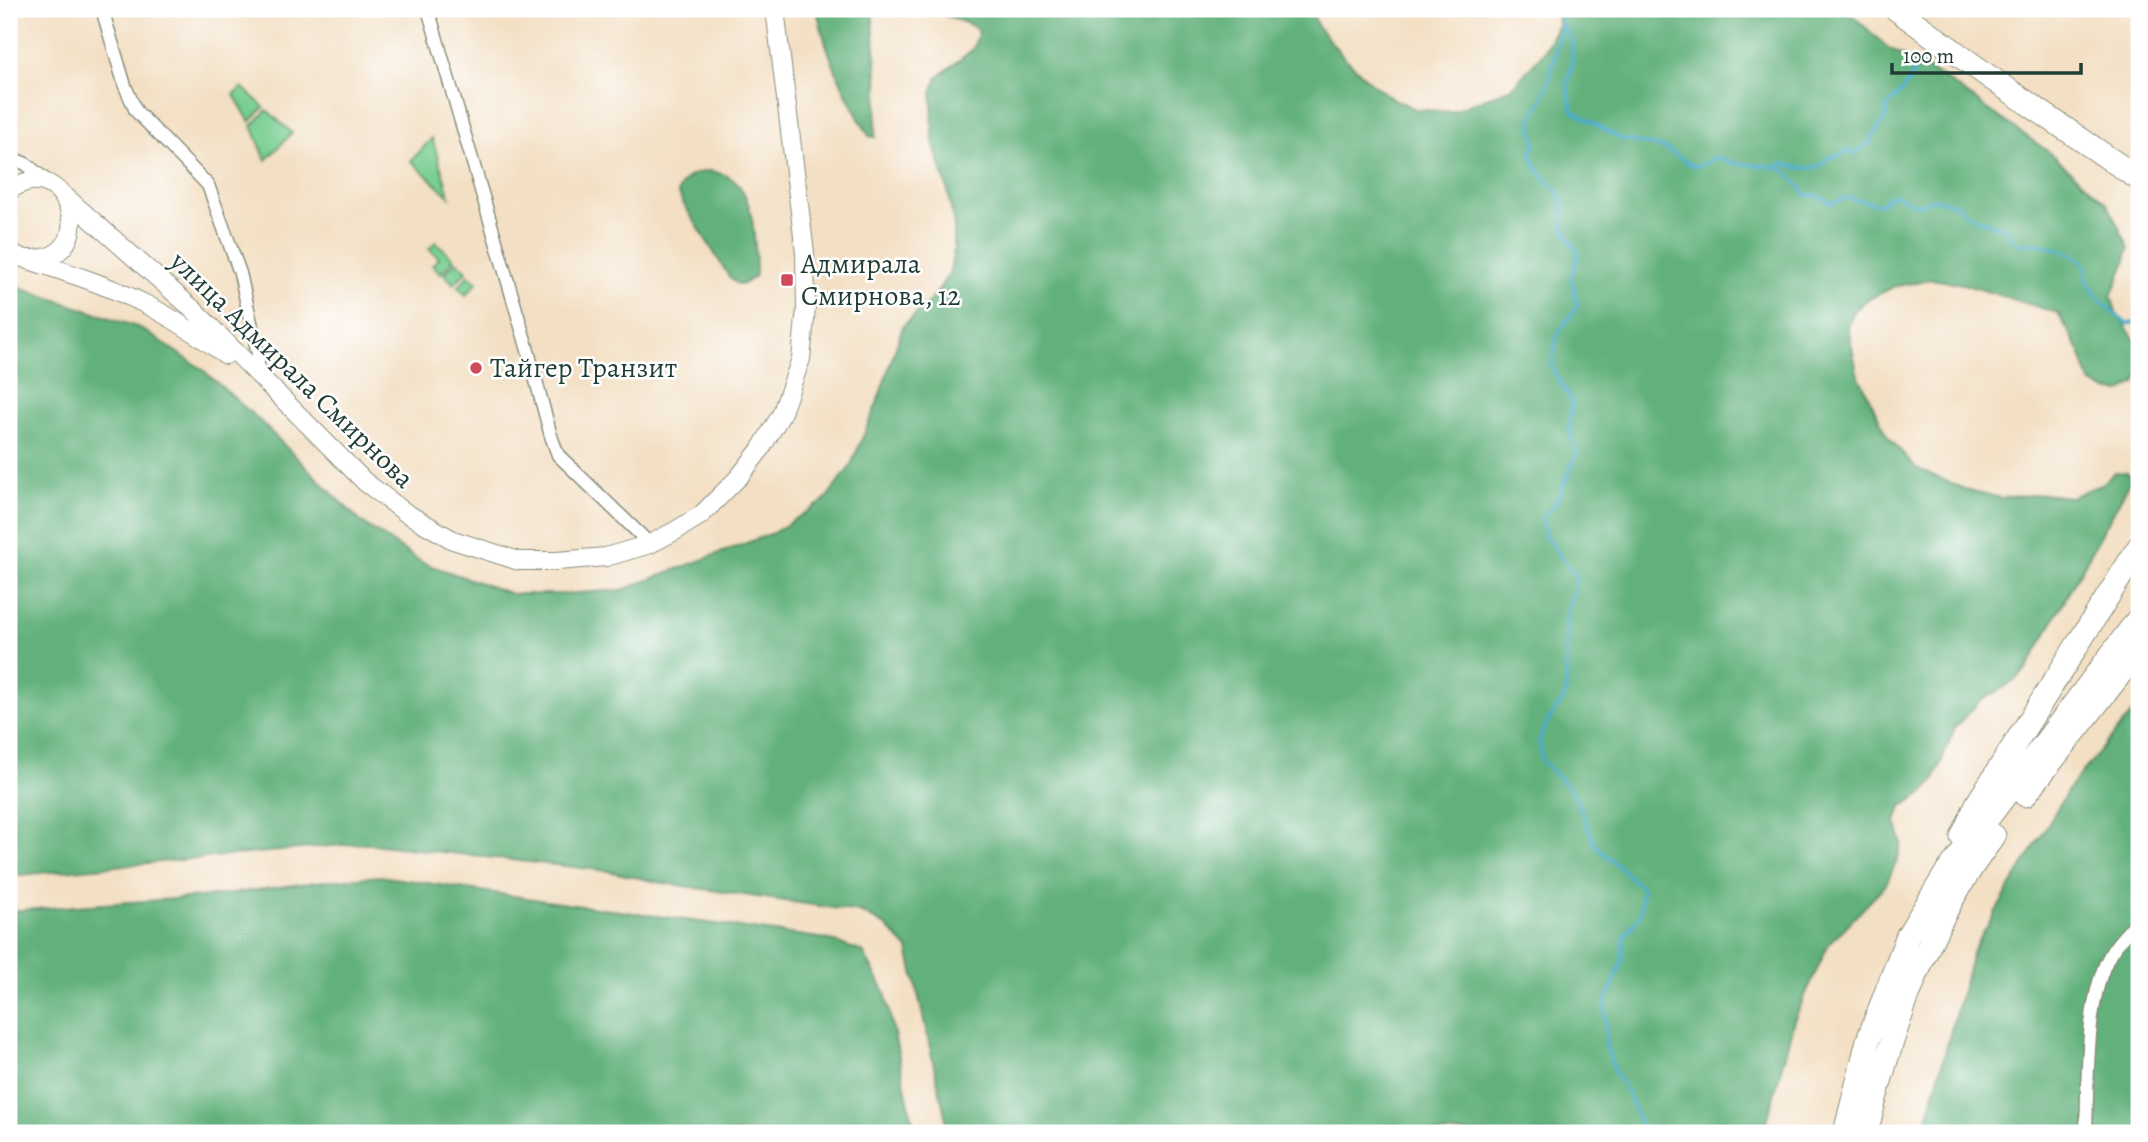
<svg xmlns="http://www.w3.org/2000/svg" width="2148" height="1142" viewBox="0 0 2148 1142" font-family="Alegreya,serif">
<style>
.green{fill:#78ce92;stroke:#4c8663;stroke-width:2}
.forest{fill:#62b17c;stroke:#407758;stroke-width:2}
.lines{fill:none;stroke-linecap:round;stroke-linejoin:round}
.stream{stroke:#4aacca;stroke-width:3.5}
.street-casing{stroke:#898e7c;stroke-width:15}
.secondary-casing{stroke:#898e7c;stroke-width:20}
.highway-casing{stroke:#898e7c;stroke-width:25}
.street{stroke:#fff;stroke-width:12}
.secondary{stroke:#fff;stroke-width:18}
.highway{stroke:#fff;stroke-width:23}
.poi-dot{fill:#d1495b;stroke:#fff;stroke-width:2.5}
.labels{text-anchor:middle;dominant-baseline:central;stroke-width:5;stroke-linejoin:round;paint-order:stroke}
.poi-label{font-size:28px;fill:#1f3d34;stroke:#fff;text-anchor:start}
.street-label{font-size:28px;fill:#1f3d34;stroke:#fff}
</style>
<rect width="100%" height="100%" fill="#fff"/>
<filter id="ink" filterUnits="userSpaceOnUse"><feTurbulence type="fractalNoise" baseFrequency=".0143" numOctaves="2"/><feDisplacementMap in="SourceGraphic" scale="14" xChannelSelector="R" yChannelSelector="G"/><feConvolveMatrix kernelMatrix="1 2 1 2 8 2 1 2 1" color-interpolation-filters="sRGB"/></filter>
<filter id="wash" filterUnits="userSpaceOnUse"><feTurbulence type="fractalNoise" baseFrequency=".00686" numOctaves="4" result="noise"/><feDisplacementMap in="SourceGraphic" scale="28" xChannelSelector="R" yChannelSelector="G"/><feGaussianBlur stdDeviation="1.57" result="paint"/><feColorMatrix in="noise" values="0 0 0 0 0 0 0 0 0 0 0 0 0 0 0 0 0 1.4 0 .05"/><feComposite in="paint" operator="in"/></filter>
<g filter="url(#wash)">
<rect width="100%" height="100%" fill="#f3dfc3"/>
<path class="green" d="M 242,87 L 264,107 L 250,122 L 234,95 Z
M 267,110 L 292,133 L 266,160 L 252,126 Z
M 432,138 L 450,197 L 411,161 Z
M 436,242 L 454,259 L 441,273 L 432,265 L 439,258 L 429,249 Z
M 456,261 L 467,271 L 454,284 L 444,274 Z
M 469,275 L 477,282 L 466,295 L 458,287 Z"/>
<path class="forest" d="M 817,9 L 872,9 L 878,87 L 875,137 L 869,136 C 845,96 826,55 817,9 Z
M 935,9 L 1311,9 L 1318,27 L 1342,55 L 1369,81 L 1390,97 L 1415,109 L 1451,112 L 1512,88 L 1543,53 L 1558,25 L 1557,9 L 1842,9 L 1853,16 L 1887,47 L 1942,77 L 2049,152 L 2107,203 L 2129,248 L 2125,264 L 2111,296 L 2116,312 L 2139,346 L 2139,374 L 2135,383 L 2121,392 L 2107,391 L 2090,382 L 2079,350 L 2058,313 L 1963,284 L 1931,279 L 1893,287 L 1865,301 L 1854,311 L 1848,327 L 1857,372 L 1887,436 L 1916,468 L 1964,489 L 2001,498 L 2043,494 L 2071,497 L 2104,483 L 2115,472 L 2128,473 L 2131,480 L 2026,670 L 2013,682 L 1979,702 L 1955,727 L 1934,781 L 1925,792 L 1901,807 L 1896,822 L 1902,842 L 1897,861 L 1885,886 L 1828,945 L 1794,1020 L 1764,1133 L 949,1133 L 908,949 L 886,926 L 860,912 L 657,882 L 608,871 L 363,843 L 9,876 L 9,279 L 21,288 L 140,328 L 202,369 L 263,424 L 360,521 L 423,563 L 512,594 L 564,594 L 622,590 L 773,533 L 824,501 L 850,467 L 876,406 L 903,326 L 935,296 L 950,271 L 954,250 L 954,225 L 948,191 L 933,142 L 932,92 L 938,77 L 973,49 L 979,31 L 971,25 L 939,13 Z
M 711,171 C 718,173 726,174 732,179 C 755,195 755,244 756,270 L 755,276 L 742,285 L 736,283 L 730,278 L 683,203 L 678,192 C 684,176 695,172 711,171 Z
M 2139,705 L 2139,1133 L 1923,1133 L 1973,950 L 2070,787 Z
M 380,876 L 560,903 L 827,939 L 863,952 L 885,992 L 915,1133 L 9,1133 L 9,911 L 213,896 L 316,882 Z"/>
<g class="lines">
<path class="stream" d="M 1560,9 L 1562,24 L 1572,42 L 1572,65 L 1567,87 L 1573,111 L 1621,139 L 1665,148 L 1693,166 L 1705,164 L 1715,157 L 1731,163 L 1777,167 L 1787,172 L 1806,195 L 1818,195 L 1831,203 L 1847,198 L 1880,204 L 1893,194 L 1919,205 L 1934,199 L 1949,202 L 1959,206 L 1965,214 L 2007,230 L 2012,239 L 2020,244 C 2034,241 2074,251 2083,263 C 2087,269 2085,278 2089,284 C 2097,300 2114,313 2127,324 L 2139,322
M 1562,24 C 1554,56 1550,93 1531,119 L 1535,144 L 1530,155 L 1542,176 L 1556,188 L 1563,203 L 1564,229 L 1579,254 L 1571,278 L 1578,305 L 1558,334 L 1551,366 L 1572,402 L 1569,430 L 1577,453 L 1555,505 L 1542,517 L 1545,536 L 1577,578 L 1566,616 L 1566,695 L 1547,722 L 1539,741 L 1542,761 L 1573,792 L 1596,846 L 1642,888 L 1641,913 L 1624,937 L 1622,962 L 1605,1003 L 1606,1045 L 1615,1074 L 1628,1093 L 1643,1133
M 1777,167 L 1781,163 L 1800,168 L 1813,168 L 1821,165 L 1826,159 L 1849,151 L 1854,154 L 1868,144 L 1886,117 L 1887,107 L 1903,90 L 1918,66"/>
</g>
</g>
<g filter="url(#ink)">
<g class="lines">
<defs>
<path id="street" d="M 102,9 L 125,86 L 136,111 L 208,185 L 240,273 L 258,354 L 258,377
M 428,9 L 527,347 L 551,436 L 558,455 L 650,544
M 9,157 L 26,164 L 52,185
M 2086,1133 C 2088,1083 2085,996 2111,953 C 2118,941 2129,930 2139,920"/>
<path id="secondary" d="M 9,191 C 67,147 104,261 30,259
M 59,191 L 195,311 L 365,482 L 406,513 L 453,540 L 519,561 L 557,561 L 606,557 L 650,544 L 675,531 L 701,515 L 739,477 L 760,450 L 781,415 L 801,359 L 806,309 L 805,253 L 775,9
M 9,251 L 17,256 C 61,271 107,284 149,306 C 176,320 201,337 226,355"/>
<path id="highway" d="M 1896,9 L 1988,76 L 2139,179
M 2025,795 L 2139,650
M 1962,837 L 1977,804 L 2139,547
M 1845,1133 L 1868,1040 L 1908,935 L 1945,875 L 2139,618
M 1866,1133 C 1892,1030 1928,921 1994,836"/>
</defs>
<use href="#street" class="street-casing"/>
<use href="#secondary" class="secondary-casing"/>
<use href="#highway" class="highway-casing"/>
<use href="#street" class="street"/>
<use href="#secondary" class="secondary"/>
<use href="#highway" class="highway"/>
</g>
</g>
<g class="poi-dot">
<rect x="780" y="273" width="14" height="14" rx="3.5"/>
<circle cx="476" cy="368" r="7"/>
</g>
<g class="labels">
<g class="poi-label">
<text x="801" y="264">Адмирала<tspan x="801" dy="32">Смирнова, 12</tspan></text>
<text x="490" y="368">Тайгер Транзит</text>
</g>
<g class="street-label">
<text transform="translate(292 370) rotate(44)">улица Адмирала Смирнова</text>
</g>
</g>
<rect width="2148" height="1142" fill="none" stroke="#fff" stroke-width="35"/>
<path d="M1892 63v10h189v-10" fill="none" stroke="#1f3d34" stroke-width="3.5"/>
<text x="1903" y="63" font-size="21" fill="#1f3d34" stroke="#ffffff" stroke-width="5" paint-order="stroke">100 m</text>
</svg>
